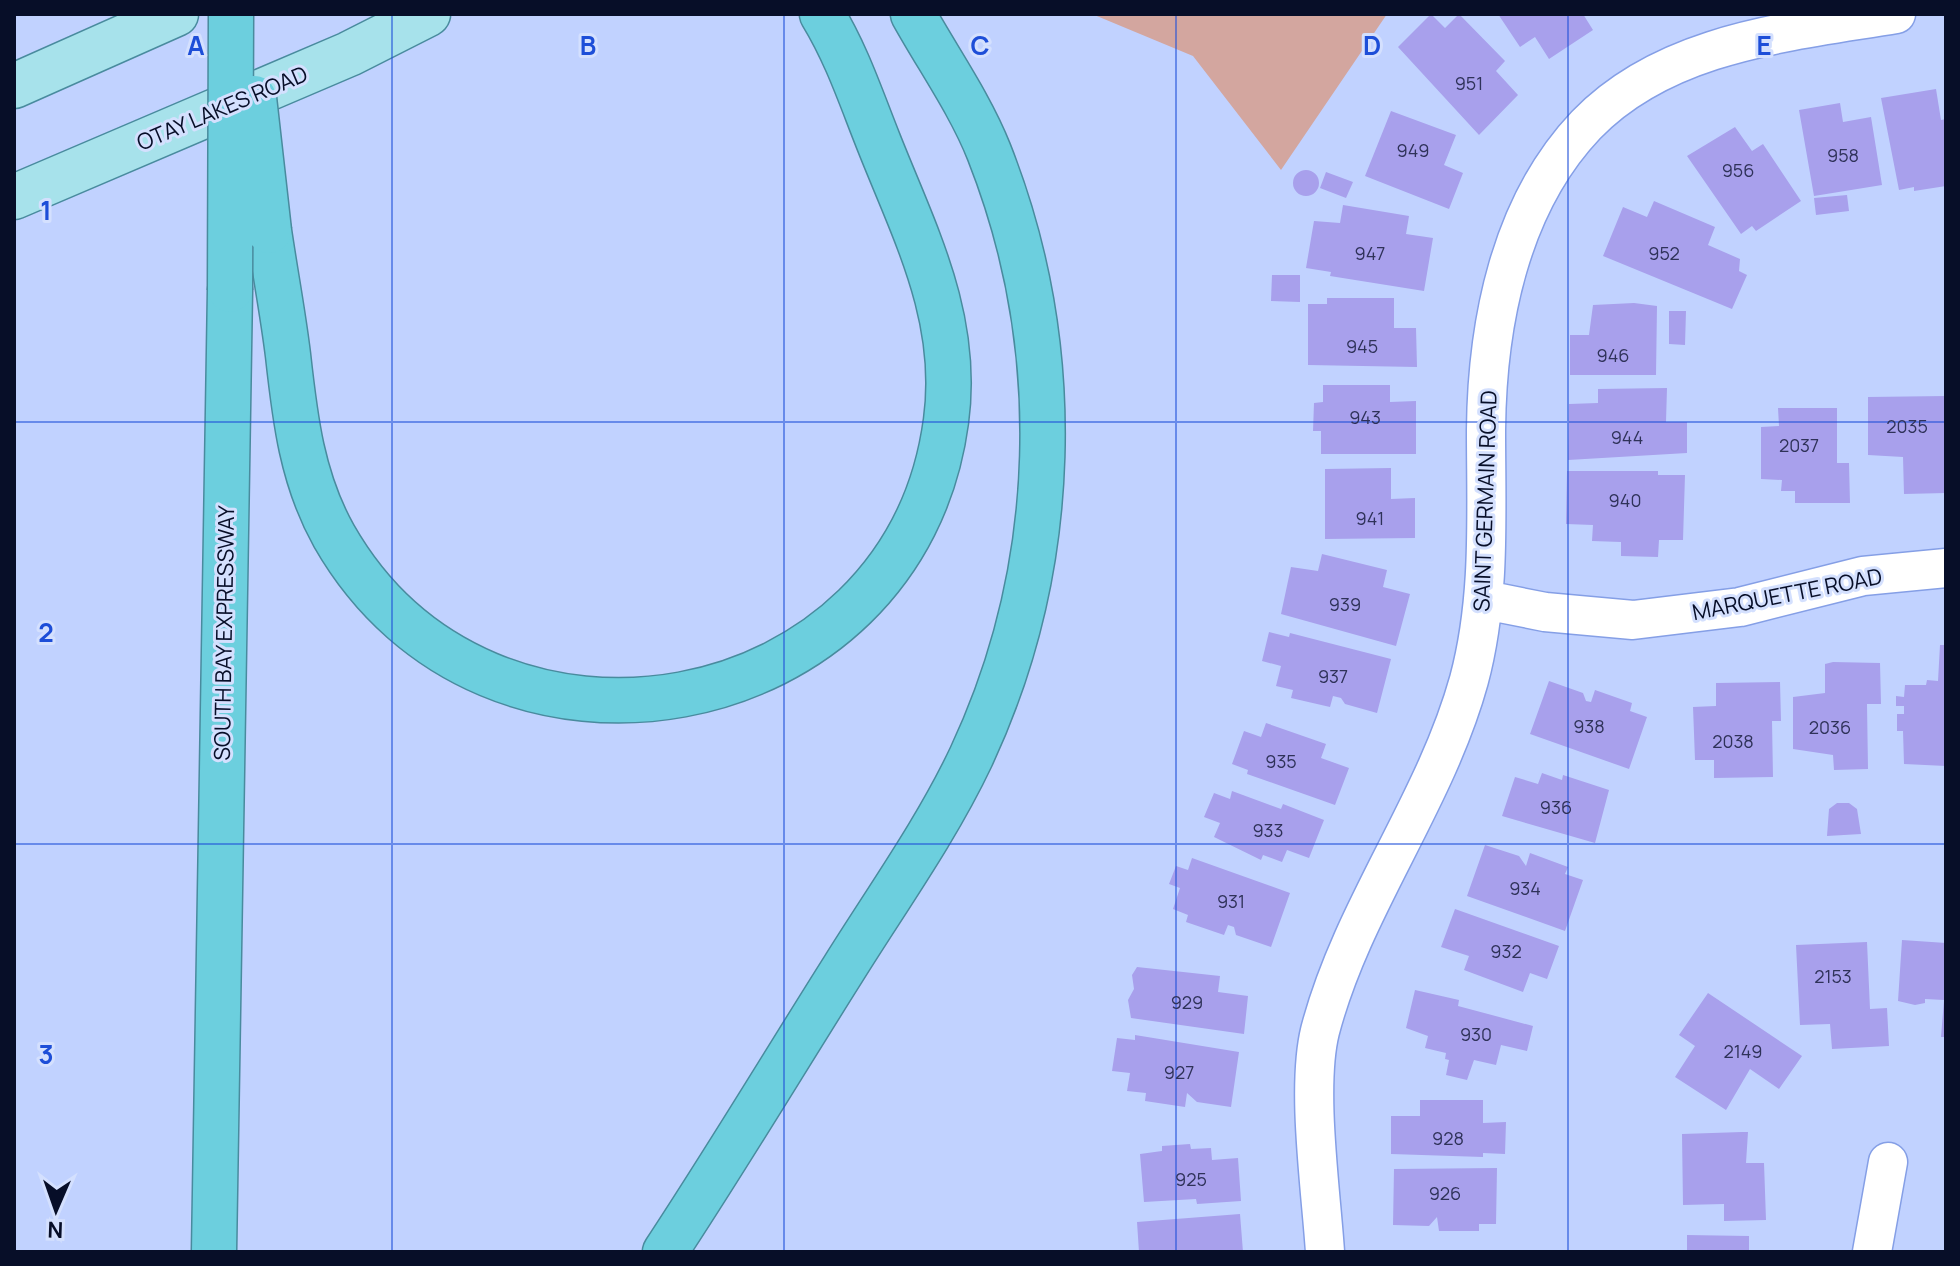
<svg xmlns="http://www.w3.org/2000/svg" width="1960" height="1266" viewBox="0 0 1960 1266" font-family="Manrope,sans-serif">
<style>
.green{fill:#d3a69f}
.building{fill:#a8a0ec}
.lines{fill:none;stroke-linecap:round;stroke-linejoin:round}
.minor-casing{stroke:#859fe6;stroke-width:41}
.primary-casing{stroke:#498b9e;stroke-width:47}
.motorway-casing{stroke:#498b9e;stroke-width:47}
.minor{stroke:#fff;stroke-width:38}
.primary{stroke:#a7e2eb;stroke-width:44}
.motorway{stroke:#6ccfde;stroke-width:44}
.motorway-bridge-casing{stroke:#498b9e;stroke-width:47;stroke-linecap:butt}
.motorway-bridge{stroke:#6ccfde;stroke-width:44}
.grid{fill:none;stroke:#1d4ed8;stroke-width:2;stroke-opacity:0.55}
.labels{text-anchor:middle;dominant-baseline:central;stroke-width:6;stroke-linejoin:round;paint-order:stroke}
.number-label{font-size:18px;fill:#2f3259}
.street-label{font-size:22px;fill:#070e28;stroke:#d4e0fe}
.grid-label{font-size:26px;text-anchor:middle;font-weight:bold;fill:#1d4ed8;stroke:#d4e0fe;stroke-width:6;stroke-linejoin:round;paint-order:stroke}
</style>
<rect width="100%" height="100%" fill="#c1d2ff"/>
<path class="green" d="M 1092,14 L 1387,14 L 1281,170 L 1193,56 Z"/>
<path class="building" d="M 1431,14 L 1445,28 L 1459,14 L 1505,61 L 1496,71 L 1518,95 L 1479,135 L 1398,47 Z
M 1498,14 L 1583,14 L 1593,30 L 1549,59 L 1535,37 L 1520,47 Z
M 1936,89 L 1941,120 L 1946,119 L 1946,186 L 1914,191 L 1914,187 L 1899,190 L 1881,98 Z
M 1840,103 L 1843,122 L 1871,117 L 1882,185 L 1814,196 L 1799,110 Z
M 1391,111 L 1456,135 L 1444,165 L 1463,173 L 1449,209 L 1365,176 Z
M 1735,127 L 1752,151 L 1763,144 L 1801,201 L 1756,231 L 1752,226 L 1741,234 L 1687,156 Z
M1293 183a13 13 0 1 1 26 0a13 13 0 1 1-26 0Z
M 1326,172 L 1353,182 L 1346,198 L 1320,188 Z
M 1847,195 L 1849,211 L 1816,215 L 1814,198 Z
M 1654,201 L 1715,227 L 1708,245 L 1740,259 L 1739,271 L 1747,275 L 1732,309 L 1603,256 L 1623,207 L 1647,217 Z
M 1343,205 L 1409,216 L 1406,234 L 1433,238 L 1424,291 L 1330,276 L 1331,272 L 1306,268 L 1314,221 L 1340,223 Z
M 1272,275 L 1300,275 L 1300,302 L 1271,301 Z
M 1327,298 L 1394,298 L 1394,328 L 1416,328 L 1417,367 L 1308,365 L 1308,304 L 1327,304 Z
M 1634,303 L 1657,306 L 1656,375 L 1570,375 L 1570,335 L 1589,335 L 1593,305 Z
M 1669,311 L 1686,311 L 1685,345 L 1669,344 Z
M 1323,385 L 1390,385 L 1390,402 L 1416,401 L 1416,454 L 1321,454 L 1321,431 L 1313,431 L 1314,403 L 1323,402 Z
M 1667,388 L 1666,422 L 1687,422 L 1687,453 L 1568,460 L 1569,404 L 1598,403 L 1598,389 Z
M 1946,396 L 1946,493 L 1904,494 L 1903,457 L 1868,455 L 1868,397 Z
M 1778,408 L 1837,408 L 1837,463 L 1849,463 L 1850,503 L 1795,503 L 1795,491 L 1781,491 L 1782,480 L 1761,479 L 1761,427 L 1779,426 Z
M 1391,468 L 1391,499 L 1415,498 L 1415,538 L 1325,539 L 1325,469 Z
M 1567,471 L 1658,471 L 1658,475 L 1685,475 L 1683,540 L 1659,540 L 1658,557 L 1621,556 L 1621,542 L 1592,541 L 1593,525 L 1566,524 Z
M 1322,554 L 1387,570 L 1383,587 L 1410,594 L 1396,646 L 1281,614 L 1291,567 L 1318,571 Z
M 1269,632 L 1289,637 L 1290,633 L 1391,659 L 1377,713 L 1345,704 L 1341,698 L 1333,696 L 1330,707 L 1291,698 L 1293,690 L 1276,686 L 1281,666 L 1262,661 Z
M 1940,645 L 1946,645 L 1946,766 L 1904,764 L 1903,731 L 1897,731 L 1897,714 L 1904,714 L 1904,706 L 1896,706 L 1896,696 L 1904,697 L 1905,685 L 1926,685 L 1927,680 L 1938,681 Z
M 1833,662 L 1880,663 L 1881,704 L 1867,704 L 1868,769 L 1834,770 L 1833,755 L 1793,749 L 1793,697 L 1825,693 L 1825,664 Z
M 1549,681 L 1583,693 L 1586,701 L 1591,702 L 1595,690 L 1632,703 L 1630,711 L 1647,717 L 1629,769 L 1530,734 Z
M 1780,682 L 1781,721 L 1772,721 L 1773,777 L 1714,778 L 1714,760 L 1695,760 L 1693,707 L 1716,706 L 1716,683 Z
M 1266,723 L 1326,744 L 1321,758 L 1349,768 L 1335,805 L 1247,774 L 1248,770 L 1232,764 L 1244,731 L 1261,737 Z
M 1542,773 L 1562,780 L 1563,775 L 1609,790 L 1595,843 L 1502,816 L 1515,777 L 1538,784 Z
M 1232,791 L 1281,809 L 1283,804 L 1324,820 L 1309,858 L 1287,850 L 1282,862 L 1263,855 L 1261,860 L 1214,837 L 1220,823 L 1204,817 L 1214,793 L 1230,799 Z
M 1837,803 L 1849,803 L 1857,809 L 1861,834 L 1827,836 L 1829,809 Z
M 1485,845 L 1519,856 L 1526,866 L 1530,853 L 1568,867 L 1565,874 L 1583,880 L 1565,931 L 1467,896 Z
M 1192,858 L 1290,893 L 1271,947 L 1236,935 L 1234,927 L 1228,925 L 1224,935 L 1186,922 L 1188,915 L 1173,909 L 1180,888 L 1169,884 L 1176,866 L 1188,870 Z
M 1455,909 L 1559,946 L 1547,979 L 1530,973 L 1523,992 L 1464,970 L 1469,956 L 1441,947 Z
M 1902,940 L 1946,943 L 1946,1037 L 1941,1037 L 1944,1000 L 1925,999 L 1925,1003 L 1915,1005 L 1898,1001 Z
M 1867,942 L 1870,1009 L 1887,1008 L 1889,1046 L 1832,1049 L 1830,1024 L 1800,1025 L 1796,945 Z
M 1137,967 L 1220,976 L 1218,992 L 1248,996 L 1244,1034 L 1131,1018 L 1128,1000 L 1134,989 L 1132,975 Z
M 1415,990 L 1459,1000 L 1458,1006 L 1533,1026 L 1527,1051 L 1501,1045 L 1496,1065 L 1474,1060 L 1467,1080 L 1446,1075 L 1449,1060 L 1445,1059 L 1446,1053 L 1425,1048 L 1428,1036 L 1406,1028 Z
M 1708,993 L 1802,1056 L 1779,1089 L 1750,1069 L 1726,1110 L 1675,1077 L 1695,1046 L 1679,1035 Z
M 1135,1035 L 1239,1052 L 1231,1107 L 1197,1102 L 1187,1093 L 1185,1107 L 1145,1101 L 1146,1093 L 1127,1091 L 1130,1073 L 1112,1071 L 1117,1038 L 1135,1040 Z
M 1420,1100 L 1483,1100 L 1483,1123 L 1506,1122 L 1505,1154 L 1483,1153 L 1483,1157 L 1391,1154 L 1391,1116 L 1420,1116 Z
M 1742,1132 L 1748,1132 L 1746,1163 L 1764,1163 L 1766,1220 L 1724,1221 L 1724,1204 L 1683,1205 L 1682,1134 Z
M 1190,1144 L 1191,1149 L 1211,1148 L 1212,1160 L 1238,1158 L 1241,1201 L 1197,1204 L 1196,1199 L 1144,1202 L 1140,1154 L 1162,1151 L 1162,1146 Z
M 1497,1168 L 1496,1224 L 1479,1224 L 1479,1231 L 1439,1231 L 1437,1217 L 1429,1226 L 1393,1225 L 1394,1169 Z
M 1240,1214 L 1243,1252 L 1139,1252 L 1137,1222 Z
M 1687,1235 L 1749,1236 L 1749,1252 L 1687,1252 Z"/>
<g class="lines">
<defs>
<path id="minor" d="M 1485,600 L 1545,612 L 1633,620 L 1740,607 L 1863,576 L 1946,568
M 1325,1252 C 1321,1191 1306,1088 1320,1031 C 1352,908 1435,803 1469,680 C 1491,598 1486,514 1486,430 C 1487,323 1510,205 1586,125 C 1666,42 1789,32 1896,14
M 1872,1252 L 1888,1162"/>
<path id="primary" d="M 14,86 L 176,14
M 14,197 L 349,54 L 428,14"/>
<path id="motorway" d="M 269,231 C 275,272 283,314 288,355 C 295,419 302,479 334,536 C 487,804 905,729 946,421 C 960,318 915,234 879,143 C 861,98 847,55 822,14
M 214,1252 L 230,290
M 665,1252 C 727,1158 784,1063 844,968 C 887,899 936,831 971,757 C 1060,567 1066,347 989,152 C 970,104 938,59 913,14"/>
</defs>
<use href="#minor" class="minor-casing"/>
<use href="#primary" class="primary-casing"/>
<use href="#motorway" class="motorway-casing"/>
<use href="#minor" class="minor"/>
<use href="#primary" class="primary"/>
<use href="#motorway" class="motorway"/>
<defs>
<path id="motorway-bridge" d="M 254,98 L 269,231
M 230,290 L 231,14"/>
</defs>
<use href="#motorway-bridge" class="motorway-bridge-casing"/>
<use href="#motorway-bridge" class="motorway-bridge"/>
</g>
<path class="grid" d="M 392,14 L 392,1252M 784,14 L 784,1252M 1176,14 L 1176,1252M 1568,14 L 1568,1252M 14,422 L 1946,422M 14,844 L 1946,844"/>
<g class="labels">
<g class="number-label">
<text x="1469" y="83">951</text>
<text x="1413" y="150">949</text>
<text x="1843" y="155">958</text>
<text x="1738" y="170">956</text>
<text x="1370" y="253">947</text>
<text x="1664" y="253">952</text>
<text x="1362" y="346">945</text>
<text x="1613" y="355">946</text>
<text x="1365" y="417">943</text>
<text x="1907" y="426">2035</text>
<text x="1627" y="437">944</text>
<text x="1799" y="445">2037</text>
<text x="1625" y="500">940</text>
<text x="1370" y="518">941</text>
<text x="1345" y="604">939</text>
<text x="1333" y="676">937</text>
<text x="1589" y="726">938</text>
<text x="1830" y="727">2036</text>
<text x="1733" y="741">2038</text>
<text x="1281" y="761">935</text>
<text x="1556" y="807">936</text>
<text x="1268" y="830">933</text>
<text x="1525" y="888">934</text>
<text x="1231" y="901">931</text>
<text x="1506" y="951">932</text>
<text x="1833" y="976">2153</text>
<text x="1187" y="1002">929</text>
<text x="1476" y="1034">930</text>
<text x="1743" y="1051">2149</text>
<text x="1179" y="1072">927</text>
<text x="1448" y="1138">928</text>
<text x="1191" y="1179">925</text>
<text x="1445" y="1193">926</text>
</g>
<g class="street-label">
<text transform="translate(222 108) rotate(-23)">OTAY LAKES ROAD</text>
<text transform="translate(1485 501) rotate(-88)">SAINT GERMAIN ROAD</text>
<text transform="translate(1787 594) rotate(-11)">MARQUETTE ROAD</text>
<text transform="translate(224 633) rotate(-89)">SOUTH BAY EXPRESSWAY</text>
</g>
</g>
<g class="grid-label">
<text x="196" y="55">A</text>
<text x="588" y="55">B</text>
<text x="980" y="55">C</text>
<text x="1372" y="55">D</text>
<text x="1764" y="55">E</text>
<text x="46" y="220">1</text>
<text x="46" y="642">2</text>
<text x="46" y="1064">3</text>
</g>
<rect width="1960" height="1266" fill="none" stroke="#070e28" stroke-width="32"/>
<g transform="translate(56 1210) rotate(182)" stroke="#d4e0fe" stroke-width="6" paint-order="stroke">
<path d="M0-6L14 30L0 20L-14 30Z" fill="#070e28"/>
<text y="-12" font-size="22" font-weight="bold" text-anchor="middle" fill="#070e28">N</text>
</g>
</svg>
